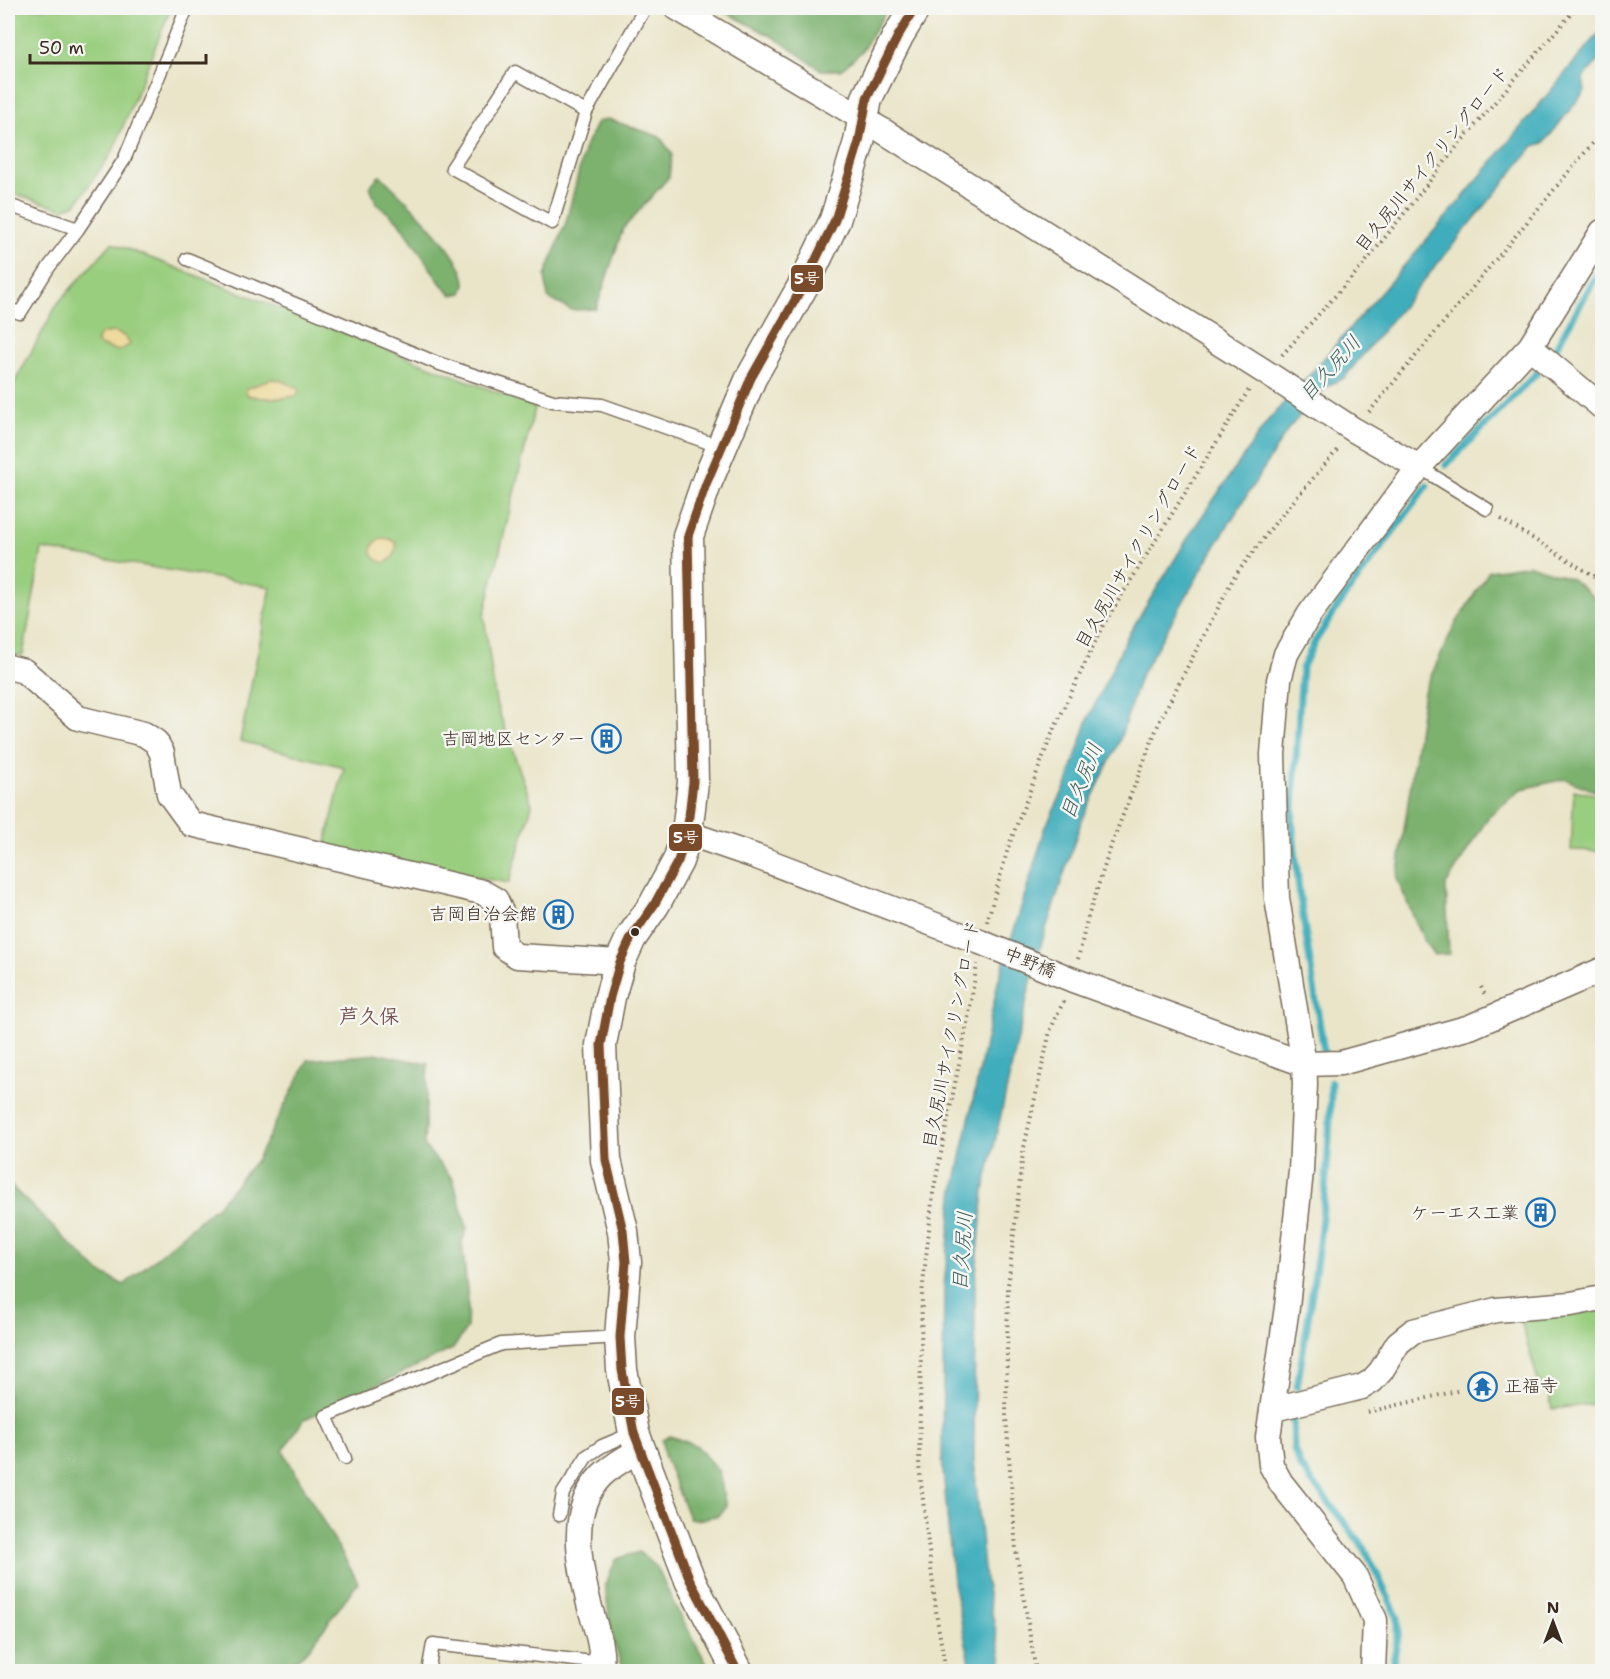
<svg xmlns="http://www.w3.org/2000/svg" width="1610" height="1679" viewBox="0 0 1610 1679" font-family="'Shantell Sans','Klee One',sans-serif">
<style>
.green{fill:#9ace7f;stroke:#6a7c4e;stroke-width:1.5}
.forest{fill:#7bb16e;stroke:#5b6e46;stroke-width:1.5}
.sand{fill:#eeda9e;stroke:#94825e;stroke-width:1.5}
.water{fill:#3fadbc;stroke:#3d6c6d;stroke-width:1.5}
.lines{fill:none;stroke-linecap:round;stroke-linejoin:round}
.stream{stroke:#3fadbc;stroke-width:7}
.service-casing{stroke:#786b5a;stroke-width:15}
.minor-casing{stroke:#786b5a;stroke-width:27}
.tertiary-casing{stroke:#786b5a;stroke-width:33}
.path{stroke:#786b5a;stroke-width:4;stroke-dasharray:1.5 4.5;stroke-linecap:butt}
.service{stroke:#fff;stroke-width:12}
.minor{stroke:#fff;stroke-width:24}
.tertiary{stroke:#fff;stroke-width:30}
.bus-1-casing{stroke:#f6f6f2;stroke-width:14}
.bus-1{stroke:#7a4b2a;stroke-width:9}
.bus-dot{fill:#3b2a1e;stroke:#f6f6f2;stroke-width:2}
.labels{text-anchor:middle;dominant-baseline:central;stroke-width:5;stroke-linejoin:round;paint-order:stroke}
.street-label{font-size:18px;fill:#3b2a1e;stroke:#f6f6f2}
.poi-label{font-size:18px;fill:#3b2a1e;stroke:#f6f6f2;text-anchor:end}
.water-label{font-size:20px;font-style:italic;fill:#3d5e5d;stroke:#f6f6f2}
.neighbourhood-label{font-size:20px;font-weight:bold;fill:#714f4e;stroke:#f6f6f2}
.line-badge{stroke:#f6f6f2;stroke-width:2}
.badge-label{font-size:16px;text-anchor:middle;font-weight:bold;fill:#fff}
</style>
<rect width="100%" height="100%" fill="#f6f6f2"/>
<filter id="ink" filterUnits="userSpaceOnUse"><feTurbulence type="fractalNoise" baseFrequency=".0167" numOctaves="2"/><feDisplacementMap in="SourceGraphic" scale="12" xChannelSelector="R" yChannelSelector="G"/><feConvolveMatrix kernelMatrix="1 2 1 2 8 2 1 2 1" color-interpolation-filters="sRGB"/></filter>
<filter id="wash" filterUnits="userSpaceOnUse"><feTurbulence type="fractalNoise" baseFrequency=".008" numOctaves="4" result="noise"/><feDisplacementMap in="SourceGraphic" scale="24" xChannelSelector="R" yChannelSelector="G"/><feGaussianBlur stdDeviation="1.35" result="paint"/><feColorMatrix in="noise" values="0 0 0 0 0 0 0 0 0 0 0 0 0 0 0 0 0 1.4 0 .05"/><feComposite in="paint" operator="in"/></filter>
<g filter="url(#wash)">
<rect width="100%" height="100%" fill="#eae5c9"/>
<path class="green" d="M 8,8 L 171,8 L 113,151 L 76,204 L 63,209 L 8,192 Z
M 112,243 L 535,407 L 484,616 L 496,703 L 532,805 L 509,883 L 324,851 L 344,767 L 240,741 L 271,587 L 42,549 L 23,655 L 8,655 L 8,391 L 10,391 L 58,303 Z
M 1574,790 L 1602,796 L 1602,851 L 1571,850 Z
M 1602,1307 L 1602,1381 L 1596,1382 L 1594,1391 L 1594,1404 L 1552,1409 L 1549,1392 L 1538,1381 L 1522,1324 L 1526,1316 Z"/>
<path class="forest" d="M 718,8 L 888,8 L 862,51 L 841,70 L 821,70 L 775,38 Z
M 608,119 L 660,137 L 672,154 L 669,177 L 623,229 L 596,309 L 571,310 L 548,298 L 545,276 L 566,222 L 585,147 L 597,122 Z
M 380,175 C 400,195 466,256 465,284 C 465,287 463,290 462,293 L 452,295 L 441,284 L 400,223 L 376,203 L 370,186 Z
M 1530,565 L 1572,579 L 1602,604 L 1602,794 L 1565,779 L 1522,789 L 1489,816 L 1446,885 L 1449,954 L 1434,955 L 1424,941 L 1397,879 L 1424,691 L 1453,628 L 1489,571 Z
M 379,1054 L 428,1064 L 424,1146 L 453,1179 L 467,1228 L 462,1242 L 468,1299 L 467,1328 L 453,1349 L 303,1420 L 283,1451 L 358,1582 L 309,1649 L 282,1671 L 8,1671 L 8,1183 L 98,1271 L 124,1285 L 219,1204 L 257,1159 L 308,1060 Z
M 670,1436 L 697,1446 L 719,1472 L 726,1507 L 719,1515 L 698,1520 L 689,1518 L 664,1455 L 662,1440 Z
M 639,1552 L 657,1567 L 673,1602 L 711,1671 L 623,1671 L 612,1636 L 605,1586 L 616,1559 Z"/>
<path class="sand" d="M 113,332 C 122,334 126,336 130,345 L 118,351 L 102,346 L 96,342 L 100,334 Z
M 271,379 L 279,380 L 298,388 L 299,392 L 296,396 C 281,399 262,399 247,395 L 246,389 Z
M 381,538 L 390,539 L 396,543 C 397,553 393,559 385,563 C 369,558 367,547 381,538 Z"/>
<path class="water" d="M 1602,30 L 1602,57 L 1583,78 L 1585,91 L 1544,143 L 1534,146 L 1344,378 L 1327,386 L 1289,428 L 1217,543 L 1140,677 L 1119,742 L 1082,819 L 1042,941 L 1029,989 L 984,1191 L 975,1285 L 974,1460 L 985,1579 L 1004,1671 L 972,1672 L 953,1582 L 942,1459 L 944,1286 L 953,1195 L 998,982 L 1046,826 L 1067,783 L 1088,719 L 1128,635 L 1194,528 L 1269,419 L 1313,371 L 1459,202 L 1571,66 Z"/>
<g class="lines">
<path class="stream" d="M 1555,349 L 1602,266
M 1446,465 L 1537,373
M 1324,1052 L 1299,891 L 1292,819 L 1302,669 L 1314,643 L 1342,600 L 1427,486
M 1297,1387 C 1314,1285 1330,1185 1331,1082
M 1293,1420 L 1294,1449 L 1300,1466 L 1365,1549 L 1398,1618 L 1398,1637 L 1391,1672"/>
</g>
</g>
<g filter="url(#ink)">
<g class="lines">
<defs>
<path id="service" d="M 586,112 L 515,72 L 452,168 L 552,223 L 586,112 L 645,8
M 8,205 L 78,229
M 187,259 L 437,363 L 553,401 L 602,405 L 721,447
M 8,309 L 20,313 L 49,267 L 78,229 L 124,160 L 187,8
M 1419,467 L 1487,509
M 345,1458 L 326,1416 L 501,1344 L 619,1337
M 559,1515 L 563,1493 L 587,1456 L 602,1446 L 633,1433
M 428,1672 L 433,1644 L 602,1663"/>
<path id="minor" d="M 677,8 L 880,129 L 1262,370 L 1354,430 L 1419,467
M 1530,347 L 1602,407
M 8,667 L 24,671 L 78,718 L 144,734 L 156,742 L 162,753 L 169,794 L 191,824 L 482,892 L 496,900 L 502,914 L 504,947 L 517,956 L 620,962
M 687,833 L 757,857 L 980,942 L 1073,980 L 1304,1064 L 1341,1063 L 1470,1027 L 1602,970
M 1274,1409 L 1362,1387 L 1372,1381 L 1381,1371 L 1398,1343 L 1413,1331 L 1496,1310 L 1571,1304 L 1602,1298
M 601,1672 C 604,1648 595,1626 589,1604 C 579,1563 568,1510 601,1476 C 611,1466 627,1458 639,1449
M 1373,1672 L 1375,1620 L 1355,1576 L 1281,1483 L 1271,1465 L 1268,1437 L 1287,1307 L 1301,1171 L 1305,1084 L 1304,1064 L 1277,898 L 1273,754 L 1279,680 L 1286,654 L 1309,615 L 1419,467 L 1530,347 L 1602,232"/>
<path id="tertiary" d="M 738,1672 L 690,1580 L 634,1433 L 622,1370 L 620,1337 L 626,1262 L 623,1231 L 606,1160 L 601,1045 L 610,997 L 620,962 L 631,938 L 654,905 L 678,861 L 687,833 L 693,782 L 688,536 L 706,484 L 751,378 L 804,284 L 835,220 L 859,142 L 867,98 L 898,36 L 915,8"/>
</defs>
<use href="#service" class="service-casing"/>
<use href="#minor" class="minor-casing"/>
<use href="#tertiary" class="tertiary-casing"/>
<path class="path" d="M 1282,355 L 1364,264 L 1459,144 L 1576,8
M 1369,412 L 1602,132
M 1501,519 L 1602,581
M 987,922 L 1009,845 L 1051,736 L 1102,627 L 1250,388
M 1078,959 L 1087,920 L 1112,843 L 1160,720 L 1234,577 L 1275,523 L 1339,448
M 1481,987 L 1485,995 L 1484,996
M 1368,1412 L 1461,1390
M 946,1672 L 937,1619 L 919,1466 L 922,1294 L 933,1193 L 969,1014 L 977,964
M 1036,1672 L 1016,1550 L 1006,1417 L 1008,1286 L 1023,1152 L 1050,1031 L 1064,1000"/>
<use href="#service" class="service"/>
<use href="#minor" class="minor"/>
<use href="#tertiary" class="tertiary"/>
<defs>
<path id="bus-1" d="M 738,1672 L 690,1580 L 634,1433 L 622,1370 L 620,1337 L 626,1262 L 623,1231 L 606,1160 L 601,1045 L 610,997 L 620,962 L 631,938 L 654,905 L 678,861 L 687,833 L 693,782 L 688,536 L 706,484 L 751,378 L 804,284 L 835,220 L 859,142 L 867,98 L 898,36 L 915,8"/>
</defs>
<use href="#bus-1" class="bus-1-casing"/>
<use href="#bus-1" class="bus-1"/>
</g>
</g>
<defs>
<symbol id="building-ring" viewBox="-11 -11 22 22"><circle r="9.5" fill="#f6f6f2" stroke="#1f6fb2" stroke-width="1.5"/><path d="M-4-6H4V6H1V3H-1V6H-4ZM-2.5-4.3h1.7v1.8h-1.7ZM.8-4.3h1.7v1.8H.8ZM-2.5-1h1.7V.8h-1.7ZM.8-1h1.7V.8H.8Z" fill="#1f6fb2"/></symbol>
<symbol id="temple-ring" viewBox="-11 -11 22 22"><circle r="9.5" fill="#f6f6f2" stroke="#1f6fb2" stroke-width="1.5"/><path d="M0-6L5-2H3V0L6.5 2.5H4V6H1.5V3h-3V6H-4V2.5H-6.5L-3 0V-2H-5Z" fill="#1f6fb2"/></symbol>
</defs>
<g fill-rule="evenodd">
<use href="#building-ring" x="590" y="722" width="33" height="33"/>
<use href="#building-ring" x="542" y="898" width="33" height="33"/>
<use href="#building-ring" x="1524" y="1196" width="33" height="33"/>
<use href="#temple-ring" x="1466" y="1370" width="33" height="33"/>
</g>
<circle class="bus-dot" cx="635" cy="932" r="5"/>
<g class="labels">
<g class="street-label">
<text transform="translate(1432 159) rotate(-51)">目久尻川サイクリングロード</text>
<text transform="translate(1138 546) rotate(-60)">目久尻川サイクリングロード</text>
<text transform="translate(1030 962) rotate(22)">中野橋</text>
<text transform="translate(951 1034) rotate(-79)">目久尻川サイクリングロード</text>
</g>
<g class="poi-label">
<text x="585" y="739">吉岡地区センター</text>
<text x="537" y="914">吉岡自治会館</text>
<text x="1519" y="1213">ケーエス工業</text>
<text x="1504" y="1386" text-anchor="start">正福寺</text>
</g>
<g class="water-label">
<text transform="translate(1330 368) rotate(-48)">目久尻川</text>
<text transform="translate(1081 781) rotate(-68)">目久尻川</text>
<text transform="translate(962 1251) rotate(-86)">目久尻川</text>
</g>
<g class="neighbourhood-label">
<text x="369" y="1016">芦久保</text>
</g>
</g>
<g class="line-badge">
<rect x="790" y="264" width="34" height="29" rx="6" fill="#7a4b2a"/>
<rect x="668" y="823" width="35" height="29" rx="6" fill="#7a4b2a"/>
<rect x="611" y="1387" width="34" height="29" rx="6" fill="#7a4b2a"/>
</g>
<g class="badge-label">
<text x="807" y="284">5号</text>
<text x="686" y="843">5号</text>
<text x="628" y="1407">5号</text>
</g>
<rect width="1610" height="1679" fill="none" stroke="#f6f6f2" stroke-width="30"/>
<g transform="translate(1553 1622)" stroke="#f6f6f2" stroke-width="4.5" paint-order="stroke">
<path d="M0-4.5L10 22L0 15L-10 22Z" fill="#3b2a1e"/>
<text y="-9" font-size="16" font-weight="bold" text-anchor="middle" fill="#3b2a1e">N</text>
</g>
<path d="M30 54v9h176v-9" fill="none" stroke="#3b2a1e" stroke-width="3"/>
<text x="39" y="54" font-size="18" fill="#3b2a1e" stroke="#f6f6f2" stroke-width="4.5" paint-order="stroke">50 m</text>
</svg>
